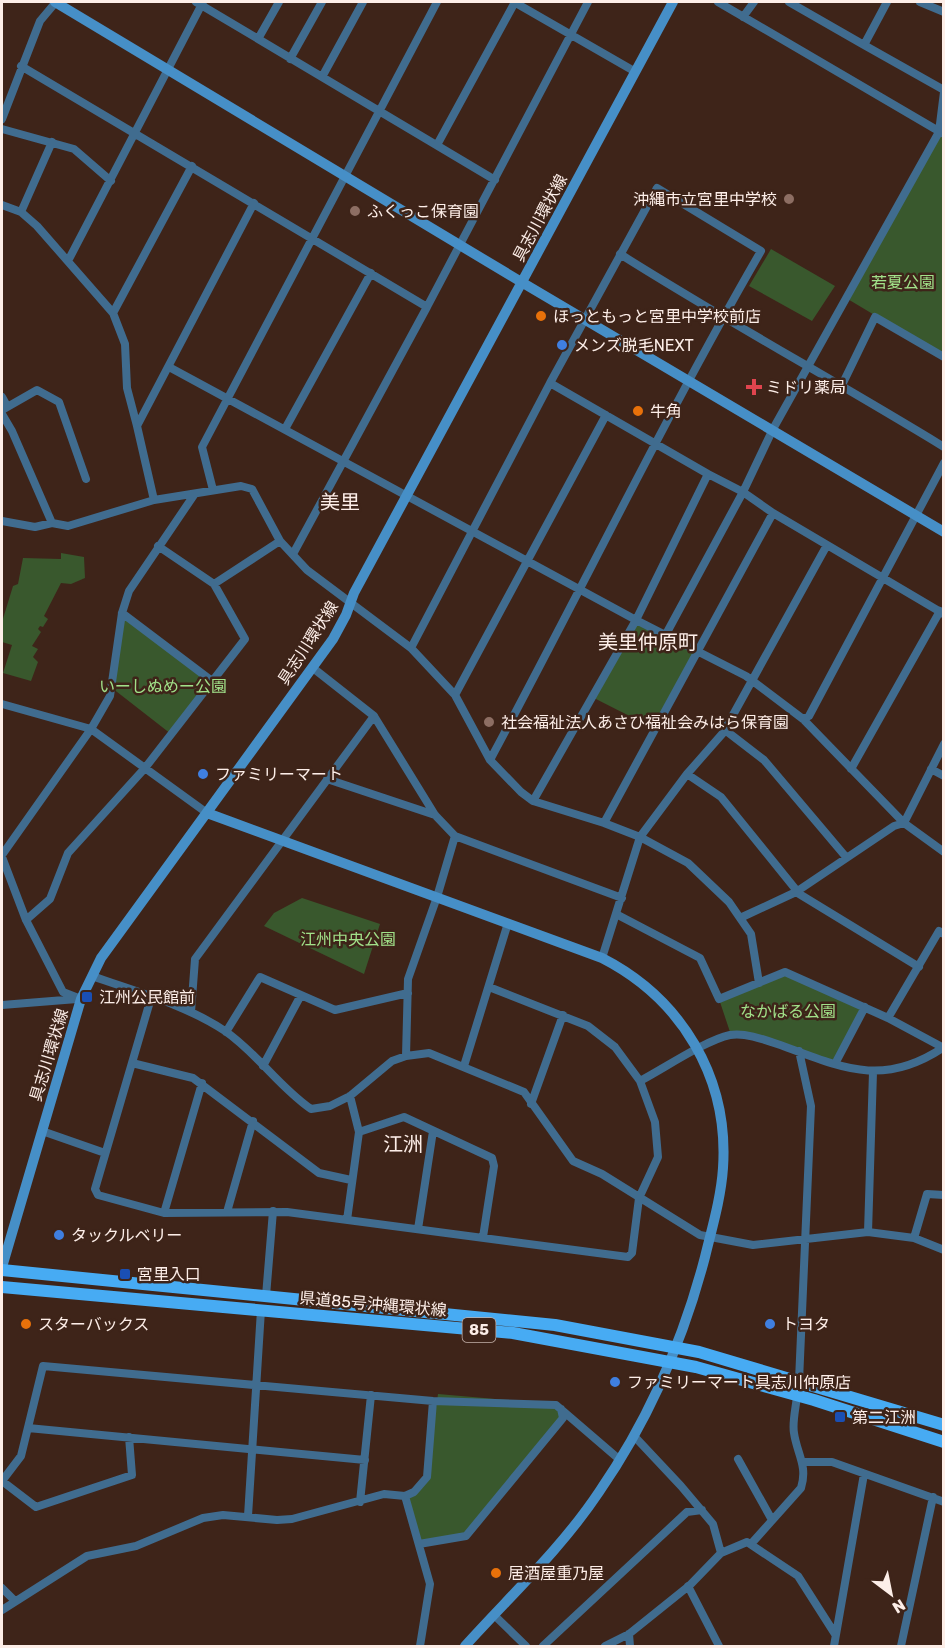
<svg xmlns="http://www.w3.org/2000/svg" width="945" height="1648" viewBox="0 0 945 1648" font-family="Rubik,'Noto Sans JP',sans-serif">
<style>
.green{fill:#39582d}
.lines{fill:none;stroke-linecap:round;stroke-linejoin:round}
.street{stroke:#406c8f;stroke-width:8}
.secondary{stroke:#468fc7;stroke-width:10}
.primary{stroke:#47abf3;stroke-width:12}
.education-dot{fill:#8d6e63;stroke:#3e2419;stroke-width:2}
.food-dot{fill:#e8710a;stroke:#3e2419;stroke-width:2}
.shop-dot{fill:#3f7fe0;stroke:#3e2419;stroke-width:2}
.health-dot{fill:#e0444e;stroke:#3e2419;stroke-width:2}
.transit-dot{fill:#1a4fb4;stroke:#3e2419;stroke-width:2}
.labels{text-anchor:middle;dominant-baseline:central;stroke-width:5;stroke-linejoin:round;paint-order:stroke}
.shield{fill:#3e2419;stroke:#c4b1aa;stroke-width:1.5}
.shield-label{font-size:15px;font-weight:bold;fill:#fdeee8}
.poi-label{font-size:16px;fill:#fdeee8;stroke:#3e2419;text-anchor:start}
.street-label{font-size:16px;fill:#fdeee8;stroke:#3e2419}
.park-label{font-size:16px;fill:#a1e189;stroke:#3e2419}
.quarter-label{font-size:20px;fill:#fdeee8;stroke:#3e2419}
</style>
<rect width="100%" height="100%" fill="#3e2419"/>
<path class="green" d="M 939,132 L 943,134 L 943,356 L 846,298 Z
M 771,249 L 835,286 L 812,321 L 749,286 Z
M 61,553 L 84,557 L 85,578 L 71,584 L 61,583 L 44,616 L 48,619 L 43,627 L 40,626 L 38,629 L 41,632 L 32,646 L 38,649 L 33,657 L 38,662 L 31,681 L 3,673 L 12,645 L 2,642 L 2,622 L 13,586 L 18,584 L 23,558 L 61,559 Z
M 122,613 L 212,681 L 171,734 L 112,688 Z
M 636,620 L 696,652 L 655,729 L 592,697 Z
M 302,898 L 380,924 L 364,974 L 264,926 L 274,913 Z
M 785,972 L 865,1007 L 836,1062 L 785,1047 L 731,1035 L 719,999 Z
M 438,1394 L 555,1404 L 563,1419 L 463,1537 L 419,1544 L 405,1496 L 426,1475 Z"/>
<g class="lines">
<path class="street" d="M 196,2 L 495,180
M 514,2 L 634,71
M 718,2 L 942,133
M 789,2 L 864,45 L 887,2
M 920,2 L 944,12
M 743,17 L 754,2
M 258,39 L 279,2
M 864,45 L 944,90
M 290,59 L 322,2
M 21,66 L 427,307 L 293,554
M 322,77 L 363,2
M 2,119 L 40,21 L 56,2
M 2,129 L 74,149 L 111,181
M 437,145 L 515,2
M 2,205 L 21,212 L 37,226 L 113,313 L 125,344 L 127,388 L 137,426
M 21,212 L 52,142
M 620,254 C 726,321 836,381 944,447
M 68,261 L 203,2
M 427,307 L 588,2
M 113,313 L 192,166
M 169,367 L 636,620 L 746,676 L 803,719 L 904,823 L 944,852
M 842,385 L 875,317 L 944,357
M 2,397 L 7,406
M 2,410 L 37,390 L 59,402 L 86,479
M 2,414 L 12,431 L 52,523
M 285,429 L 371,273
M 708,474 L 743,492 L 773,513
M 213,490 L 202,447 L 437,2
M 154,500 L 137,426 L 254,203
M 2,521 L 35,527 L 52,523 L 68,526 L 154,500 L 241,486 L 252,489 L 280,541 L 307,570 L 411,648 L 455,695 L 490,760 L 521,792 L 533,801 L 604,823 L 640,837 L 688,863 L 729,902 L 751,934 L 759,983
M 214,584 L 280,541
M 122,613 L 212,681
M 665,636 L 743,492 L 773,429 L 939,132 L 944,92
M 411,648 L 550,383 L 708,474 L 636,620 L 533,801
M 313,668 L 374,716 L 435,815 L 455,836 L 622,898
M 455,695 L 606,415
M 2,704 L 91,729 L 207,813
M 803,719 L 809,716 L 944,463
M 725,730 L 764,760 L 846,857
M 490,760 C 581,591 665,417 761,251 L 657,188 L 550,383
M 851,769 L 940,611
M 931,769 L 944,776
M 687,774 L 721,797 L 797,891
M 327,779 L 435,815
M 604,823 L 773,513 L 944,614
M 2,855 L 91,729 L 110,696 L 122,613 L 129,591 L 194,495
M 2,857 L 26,920 L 63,992 L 81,999
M 796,892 L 919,967
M 616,914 L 700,958 L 719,999 L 785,972 L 888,1018 L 939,931 L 944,934
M 740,918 L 796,892 L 894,826 L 904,823 L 944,744
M 26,920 L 50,899 L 68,853 L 145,768 L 245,639 L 214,584 L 158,546
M 602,958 L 640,837 L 687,774 L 723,733 L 827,545
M 92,976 C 137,992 186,1005 225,1031 C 257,1053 279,1087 311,1109 L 330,1106 L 350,1096 L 392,1061 L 406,1056 L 429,1053 L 524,1092 L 573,1161 L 602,1174 L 700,1235 L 753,1245 L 868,1232 L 914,1238 L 944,1250
M 151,998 L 95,1189 L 98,1195 L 164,1213 L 287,1212 L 628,1257 L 632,1253 L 639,1198 L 658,1157 L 655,1122 L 640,1081 L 615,1047 L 588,1026 L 489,987
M 2,1005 L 77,999
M 191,1012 L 195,959 L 374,716
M 888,1018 L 942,1047
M 226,1032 L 260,977 L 335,1010 L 408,993
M 799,1051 L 811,1106 L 799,1381
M 406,1056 L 408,979 L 437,897 L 455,836
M 836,1062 L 865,1007
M 132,1063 L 193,1078 L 319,1173 L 351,1180
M 263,1066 L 301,995
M 464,1066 L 508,923
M 640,1081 C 663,1069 706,1040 730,1035 C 746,1032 768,1041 783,1046 C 845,1069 884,1087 944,1047
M 531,1104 L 563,1015
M 42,1131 L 105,1153
M 359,1132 L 404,1117 L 492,1158 L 494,1166 L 483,1237
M 227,1212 L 253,1121
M 164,1213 L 202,1083
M 347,1220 L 359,1132 L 350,1096
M 418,1229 L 433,1131
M 868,1232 L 873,1072
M 914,1238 L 927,1194 L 944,1195
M 266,1296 L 273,1211
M 28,1428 L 365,1460
M 635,1437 L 681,1486 L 713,1524 L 721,1553
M 738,1459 L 772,1520
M 804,1462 L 832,1462 L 944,1502
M 2,1481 L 21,1456 L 43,1366 L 433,1401 L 556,1405 L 620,1460
M 2,1481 L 36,1507 L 132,1475 L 129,1437
M 405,1496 L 430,1584 L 420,1646
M 360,1502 L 371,1395
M 248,1516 L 261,1310
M 419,1544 L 466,1536 L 563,1418 L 561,1409
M 751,1544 L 801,1488 C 808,1466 797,1454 794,1433 C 792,1422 796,1407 797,1396
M 688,1586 L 719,1646
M 2,1588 L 15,1601
M 2,1610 L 87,1556 L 136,1546 L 203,1518 L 223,1515 L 277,1520 L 292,1519 L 384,1494 L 405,1496 L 414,1492 L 427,1477 L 433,1401
M 494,1615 L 526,1646
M 629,1634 L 630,1646
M 543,1646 L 687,1512 L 702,1510
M 605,1646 L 629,1634 L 690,1585 L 721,1553 L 747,1542 L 798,1576 L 835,1634
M 834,1646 L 864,1474
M 901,1646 L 933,1497"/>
<path class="secondary" d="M 55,2 L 523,283 L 944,532
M 207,813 L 602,958 C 682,999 729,1078 723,1168 C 721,1198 712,1228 705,1257 C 683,1341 648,1421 599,1492 C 561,1549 510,1596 465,1646
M 2,1267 L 81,999 L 101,958 L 333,639 L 346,615 L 354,593 L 673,2"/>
<path class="primary" d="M 2,1270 L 555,1325 L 699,1352 L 944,1425
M 2,1287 L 513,1333 L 696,1367 L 814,1400 L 944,1442"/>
</g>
<g class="education-dot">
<circle cx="789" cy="199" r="6"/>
<circle cx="355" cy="211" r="6"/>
<circle cx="489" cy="722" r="6"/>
</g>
<g class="food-dot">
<circle cx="541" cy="316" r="6"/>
<circle cx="638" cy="411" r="6"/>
<circle cx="26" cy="1324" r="6"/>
<circle cx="496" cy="1573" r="6"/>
</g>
<g class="shop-dot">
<circle cx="562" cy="345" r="6"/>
<circle cx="203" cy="774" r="6"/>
<circle cx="59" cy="1235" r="6"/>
<circle cx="770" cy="1324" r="6"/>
<circle cx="615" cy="1382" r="6"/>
</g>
<path class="health-dot" d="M751 378h6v6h6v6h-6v6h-6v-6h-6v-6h6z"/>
<g class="transit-dot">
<rect x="81" y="991" width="12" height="12" rx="3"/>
<rect x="119" y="1268" width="12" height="12" rx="3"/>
<rect x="834" y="1411" width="12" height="12" rx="3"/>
</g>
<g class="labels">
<rect class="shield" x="462.5" y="1318" width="33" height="24" rx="4.5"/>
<g class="shield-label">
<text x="479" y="1330">85</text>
</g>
<g class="poi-label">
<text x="777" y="199" text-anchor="end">沖縄市立宮里中学校</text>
<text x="367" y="211">ふくっこ保育園</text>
<text x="553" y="316">ほっともっと宮里中学校前店</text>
<text x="574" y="345">メンズ脱毛NEXT</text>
<text x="766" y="387">ミドリ薬局</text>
<text x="650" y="411">牛角</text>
<text x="501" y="722">社会福祉法人あさひ福祉会みはら保育園</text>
<text x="215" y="774">ファミリーマート</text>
<text x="99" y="997">江州公民館前</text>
<text x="71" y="1235">タックルベリー</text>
<text x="137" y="1274">宮里入口</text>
<text x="38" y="1324">スターバックス</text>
<text x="782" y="1324">トヨタ</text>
<text x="627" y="1382">ファミリーマート具志川仲原店</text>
<text x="852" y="1417">第二江洲</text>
<text x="508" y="1573">居酒屋重乃屋</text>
</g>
<g class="street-label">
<text transform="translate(540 218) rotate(-62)">具志川環状線</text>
<text transform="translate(308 643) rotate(-57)">具志川環状線</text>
<text transform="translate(49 1055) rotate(-73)">具志川環状線</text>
<text transform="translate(373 1304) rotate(5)">県道85号沖縄環状線</text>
</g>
<g class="park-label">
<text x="903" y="282">若夏公園</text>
<text x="163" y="686">いーしぬめー公園</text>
<text x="348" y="939">江州中央公園</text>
<text x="788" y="1011">なかばる公園</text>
</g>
<g class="quarter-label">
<text x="340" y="502">美里</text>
<text x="648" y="642">美里仲原町</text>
<text x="403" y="1144">江洲</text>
</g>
</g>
<rect width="945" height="1648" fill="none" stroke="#fdeee8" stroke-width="6"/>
<g transform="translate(891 1594) rotate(148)" stroke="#3e2419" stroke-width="4.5" paint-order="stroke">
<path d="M0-4.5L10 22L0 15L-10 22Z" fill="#fdeee8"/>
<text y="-9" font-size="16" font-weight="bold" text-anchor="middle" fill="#fdeee8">N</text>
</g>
</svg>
